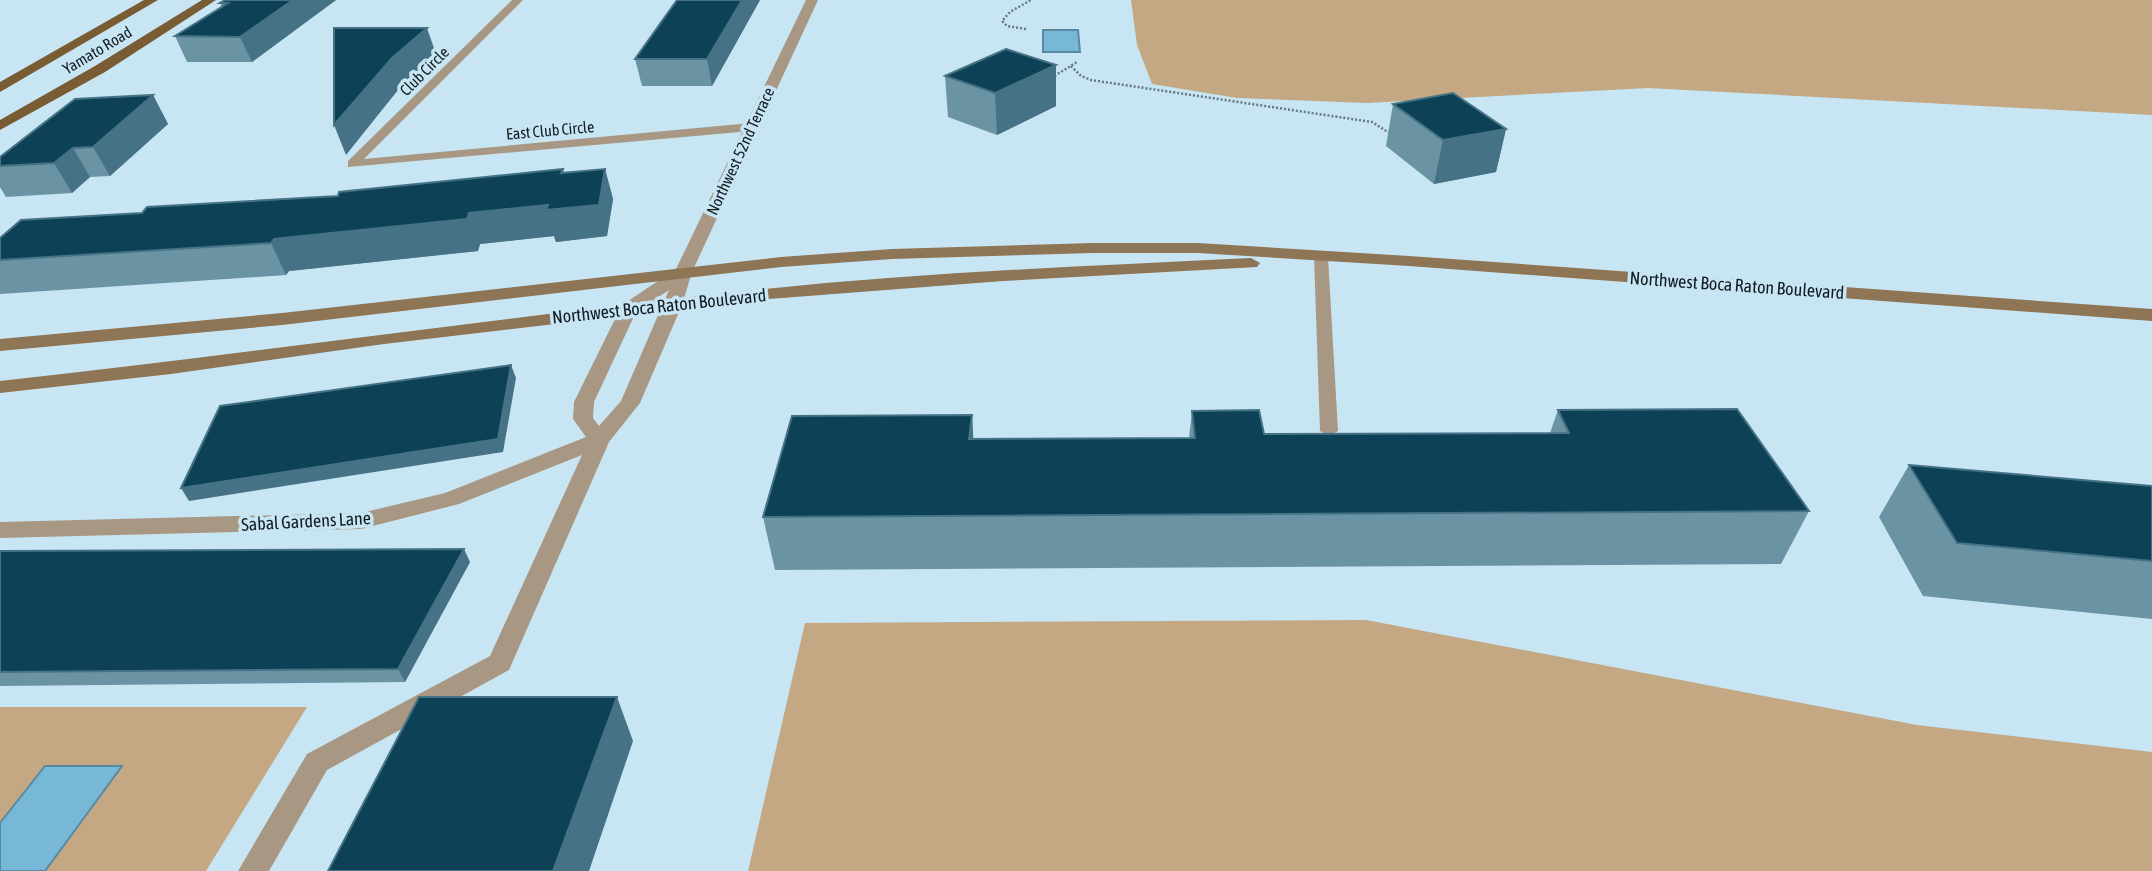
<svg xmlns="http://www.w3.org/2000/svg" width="2152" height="871" viewBox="0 0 2152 871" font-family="'Asap Condensed',sans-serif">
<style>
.green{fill:#c3a883}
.water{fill:#78b8d7;stroke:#5989a0;stroke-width:2}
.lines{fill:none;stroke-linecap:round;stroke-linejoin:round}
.path{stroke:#657881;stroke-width:2.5;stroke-dasharray:2 2;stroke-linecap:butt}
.lane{fill:#a89883;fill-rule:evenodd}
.street{fill:#a89883;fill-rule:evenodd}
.secondary{fill:#8d7556;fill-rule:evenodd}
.primary{fill:#795c34;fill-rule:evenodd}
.wall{fill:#6a94a4}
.shaded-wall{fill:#457385}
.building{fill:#0d4256;stroke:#457385;stroke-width:2}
.labels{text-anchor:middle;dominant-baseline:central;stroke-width:7;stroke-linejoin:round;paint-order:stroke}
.far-street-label{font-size:16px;fill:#121c21;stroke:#c8e5f3}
.street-label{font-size:18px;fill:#121c21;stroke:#c8e5f3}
</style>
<rect width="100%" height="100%" fill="#c8e5f3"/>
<path class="green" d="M 1131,0 L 2152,0 L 2152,115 L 1648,88 L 1366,103 L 1237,98 L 1152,84 L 1137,45 Z
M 1366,620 L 1917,725 L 2152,752 L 2152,871 L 748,871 L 805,623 Z
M 0,707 L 307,707 L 206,871 L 0,871 Z"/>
<path class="water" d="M 1043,30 L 1078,30 L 1080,52 L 1043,52 Z
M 45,766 L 122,766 L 45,871 L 0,871 L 0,823 Z"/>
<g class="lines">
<path class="path" d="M 1026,29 L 1007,26 L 1002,21 L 1010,12 L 1031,0
M 1071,66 L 1081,76 L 1091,80 L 1372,122 L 1391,134
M 1051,78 L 1077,62"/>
<path class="lane" d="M 512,0 L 523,0 L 364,159 L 751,123 L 757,127 L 751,131 L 348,167 L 348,161 Z
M 1321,253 L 1328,257 L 1338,431 L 1329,436 L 1320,431 L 1314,257 Z"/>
<path class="street" d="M 806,0 L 818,0 L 692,272 L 682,305 L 640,403 L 609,442 L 509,670 L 327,770 L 269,871 L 238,871 L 307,754 L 490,656 L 582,455 L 459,504 L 361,529 L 0,538 L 0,522 L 361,513 L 445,493 L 586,437 L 573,419 L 574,402 L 622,305 L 676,269 ZM 669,290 L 621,401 L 599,426 L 593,418 L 594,402 L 636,312 Z"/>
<path class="secondary" d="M 1093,243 L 1198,243 L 1409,256 L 2152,309 L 2152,321 L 1409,266 L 1198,253 L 1093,253 L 892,259 L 781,267 L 282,325 L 0,351 L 0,339 L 282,313 L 781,257 L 892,249 Z
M 1251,258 L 1260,263 L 1257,267 L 1003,281 L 769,299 L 384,344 L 171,374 L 0,393 L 0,381 C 255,353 510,316 765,289 C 927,272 1089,266 1251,258 Z"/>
<path class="primary" d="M 144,0 L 158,0 L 0,92 L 0,82 Z
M 202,0 L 216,0 L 105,72 L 0,130 L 0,120 L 95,66 Z"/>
</g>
<path class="wall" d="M 225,0 L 336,0 L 252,62 L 187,62 L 175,36 L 222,7 L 220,3 Z
M 760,0 L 712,86 L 642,86 L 635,59 Z
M 945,76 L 1056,106 L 997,135 L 948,117 Z
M 153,95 L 168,124 L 110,176 L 90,177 L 72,193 L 6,197 L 0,187 L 0,157 Z
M 1393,104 L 1506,129 L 1496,172 L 1434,184 L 1386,146 Z
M 563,169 L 564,173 L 605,169 L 613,199 L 607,236 L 556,242 L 554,236 L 480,244 L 478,251 L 289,271 L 286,275 L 0,294 L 0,238 L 142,213 L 338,196 Z
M 1558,410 L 1809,511 L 1781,564 L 775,570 L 763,517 L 972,415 L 973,439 L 1189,438 L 1192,411 L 1264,434 L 1550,433 Z
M 1909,465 L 2152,486 L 2152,619 L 1923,596 L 1879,517 Z
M 0,551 L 470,562 L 405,682 L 0,686 Z"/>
<path class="shaded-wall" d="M 293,0 L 336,0 L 252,62 L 240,37 Z
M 742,0 L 760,0 L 712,86 L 707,59 Z
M 427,28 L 436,54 L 402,85 L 346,155 L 334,125 L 392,58 Z
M 1056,65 L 1056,106 L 997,135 L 995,93 Z
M 153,95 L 168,124 L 110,176 L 93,147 Z
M 1506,129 L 1496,172 L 1434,184 L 1443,140 Z
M 73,148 L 90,177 L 72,193 L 54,163 Z
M 605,169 L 613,199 L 607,236 L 556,242 L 554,236 L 480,244 L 478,251 L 289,271 L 286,275 L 271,243 L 274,239 L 469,213 Z
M 511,365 L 516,378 L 503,452 L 189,501 L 181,488 Z
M 972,415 L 975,467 L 969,439 Z
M 464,549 L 470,562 L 405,682 L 398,669 Z
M 617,697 L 633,741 L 589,871 L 553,871 Z"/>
<path class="building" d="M 225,0 L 293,0 L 240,37 L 175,36 L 228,3 L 220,3 Z
M 677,0 L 742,0 L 707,59 L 635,59 Z
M 334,28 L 427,28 L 392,58 L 334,125 Z
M 1006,49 L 1056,65 L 995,93 L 945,76 Z
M 1453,93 L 1506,129 L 1443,140 L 1393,104 Z
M 153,95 L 93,147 L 73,148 L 54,163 L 0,166 L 0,157 L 75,99 Z
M 563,169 L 561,173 L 605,169 L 599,205 L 546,210 L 548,205 L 469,213 L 467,219 L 274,239 L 271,243 L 0,260 L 0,238 L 21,220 L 142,213 L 147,207 L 338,196 L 339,192 Z
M 511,365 L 498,439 L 181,488 L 220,406 Z
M 1737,409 L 1809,511 L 763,517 L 792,416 L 972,415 L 969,439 L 1195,438 L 1192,411 L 1259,410 L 1264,434 L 1569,433 L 1558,410 Z
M 1909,465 L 2152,486 L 2152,561 L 1957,543 Z
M 464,549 L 398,669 L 0,672 L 0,551 Z
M 419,697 L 617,697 L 553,871 L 328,871 Z"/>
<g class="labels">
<g class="far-street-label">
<text transform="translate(97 50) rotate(-31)">Yamato Road</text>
<text transform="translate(424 71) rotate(-45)">Club Circle</text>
<text transform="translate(550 130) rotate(-5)">East Club Circle</text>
<text transform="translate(740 151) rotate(-65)">Northwest 52nd Terrace</text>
</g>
<g class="street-label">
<text transform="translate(1737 285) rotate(4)">Northwest Boca Raton Boulevard</text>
<text transform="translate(659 306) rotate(-6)">Northwest Boca Raton Boulevard</text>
<text transform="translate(306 521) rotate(-3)">Sabal Gardens Lane</text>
</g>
</g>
</svg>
